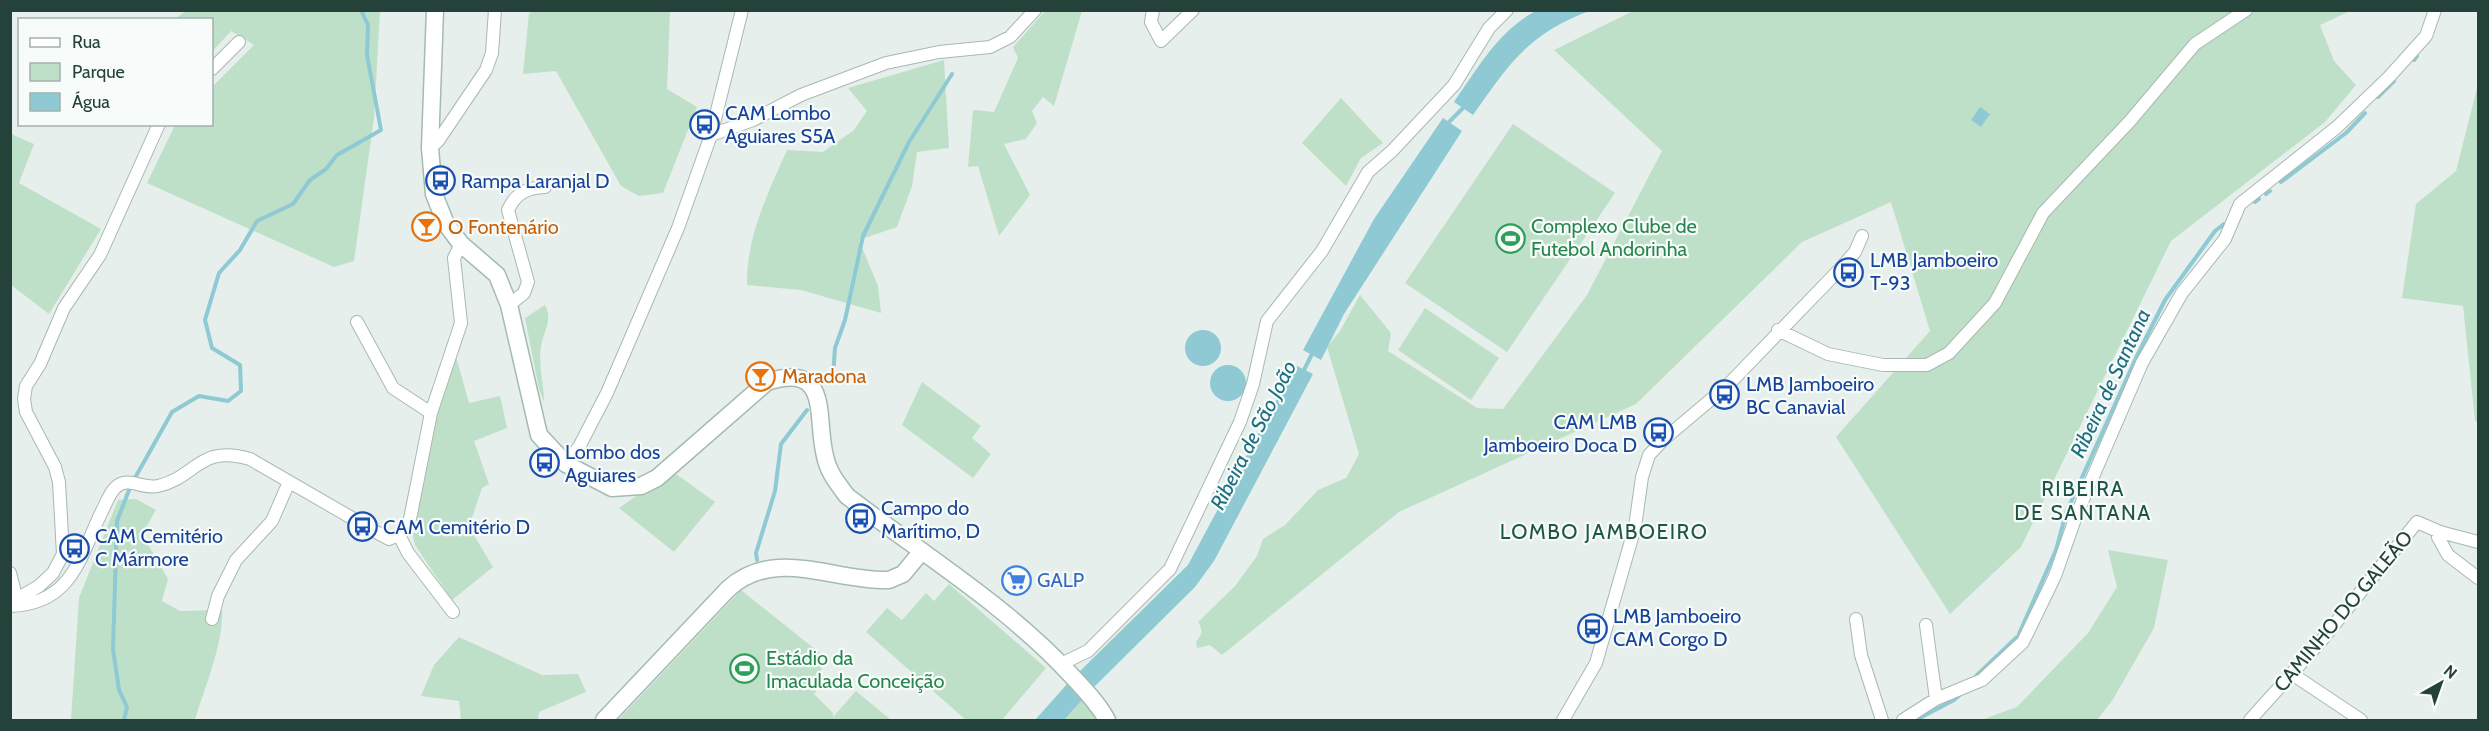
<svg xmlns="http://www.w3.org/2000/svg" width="2489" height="731" viewBox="0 0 2489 731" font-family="Cabin,sans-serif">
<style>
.green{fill:#bfe0c8}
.water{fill:#8ec9d4}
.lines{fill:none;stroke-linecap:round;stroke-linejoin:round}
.stream{stroke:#8ec9d4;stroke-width:4}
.street-casing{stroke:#a8b8b2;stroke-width:14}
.secondary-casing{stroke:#a4bbb3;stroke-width:19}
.street{stroke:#fff;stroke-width:12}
.secondary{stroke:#fff;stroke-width:16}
.labels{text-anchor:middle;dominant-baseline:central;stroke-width:4.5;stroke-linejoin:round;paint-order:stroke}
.transit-label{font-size:20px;fill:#164399;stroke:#f7fbf9;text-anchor:start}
.leisure-label{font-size:20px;fill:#27864d;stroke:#f7fbf9;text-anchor:start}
.food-label{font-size:20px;fill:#c56008;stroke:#f7fbf9;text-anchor:start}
.shop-label{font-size:20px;fill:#366cbe;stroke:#f7fbf9;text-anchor:start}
.street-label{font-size:20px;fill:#24423a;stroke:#f7fbf9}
.water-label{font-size:21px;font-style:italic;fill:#1c6f80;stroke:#f7fbf9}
.neighbourhood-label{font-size:21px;letter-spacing:1.5px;fill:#1f5548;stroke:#f7fbf9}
</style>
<rect width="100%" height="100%" fill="#e6efeb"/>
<path class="green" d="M 187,10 L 380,11 L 374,118 L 354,261 L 334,267 L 147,183 L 175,125 L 212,124 L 212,87 L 254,45 L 231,31 L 212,52 L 212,20 L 175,19 Z
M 539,10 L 670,11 L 667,89 L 697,107 L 663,193 L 639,196 L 621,186 L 556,71 L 523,74 L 529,13 Z
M 1045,11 L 1082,11 L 1054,106 L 1043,97 L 1032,111 L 1037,123 L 1026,139 L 1004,144 L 1030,195 L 999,236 L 978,166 L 968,167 L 973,110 L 994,112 L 1018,58 L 1013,47 Z
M 1633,11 L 2350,11 L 2320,25 L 2334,61 L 2356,85 L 2325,122 L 2171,241 L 2021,547 L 1950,614 L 1836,437 L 1930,331 L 1891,202 L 1802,242 L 1636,404 L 1399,512 L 1222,655 L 1210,645 L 1197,648 L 1196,641 C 1203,634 1203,630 1198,622 L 1235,586 L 1257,556 L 1263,539 L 1285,525 L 1318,490 L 1346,478 L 1359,454 L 1327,347 L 1340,331 L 1360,295 L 1391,333 L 1388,351 L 1477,408 L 1503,409 L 1587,295 L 1662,151 L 1554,50 Z
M 944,60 L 949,148 L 917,152 L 912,186 L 897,227 L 859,240 L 878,286 L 881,313 L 801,290 L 747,285 C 746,237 768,193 787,150 L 823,152 L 854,130 L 867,111 L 848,88 Z
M 2478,84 L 2478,423 L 2475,421 L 2463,306 L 2402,298 L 2416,204 L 2456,171 Z
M 1341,98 L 1383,143 L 1361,158 L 1346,186 L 1302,143 Z
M 1513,124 L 1615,193 L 1507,352 L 1405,283 Z
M 11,134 L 34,144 L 19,183 L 101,229 L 49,314 L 11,285 Z
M 545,305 C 553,320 544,330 541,346 C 538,365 544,383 544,402 L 539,389 L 525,318 Z
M 1425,308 L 1499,358 L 1471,400 L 1398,350 Z
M 454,349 L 469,403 L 500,396 L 507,428 L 474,441 L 489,484 L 482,488 L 469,527 L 493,567 L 452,600 L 415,545 L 413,536 L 433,419 Z
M 922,382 L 981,426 L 972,438 L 991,454 L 973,478 L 902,425 Z
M 672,471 L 715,502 L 674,552 L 619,508 Z
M 136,499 L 156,510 L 142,534 L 168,579 L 162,601 L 180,611 L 222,610 C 224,643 204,689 195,720 L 71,720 L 79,598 L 118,500 Z
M 2108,550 L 2168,560 L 2154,628 L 2112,701 L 2097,720 L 1981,720 L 2017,707 L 2088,633 L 2117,587 Z
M 949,584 L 1046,668 L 1002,720 L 966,720 L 866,632 L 887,608 L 902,620 L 926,593 L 934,601 Z
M 741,590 L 821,654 L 822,684 L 814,694 L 833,713 L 833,717 L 856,691 L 891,720 L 618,720 Z
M 459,637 L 542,675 L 578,674 L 586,692 L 539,712 L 538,720 L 461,720 L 459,701 L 421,696 L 434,665 Z
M 1083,699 L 1100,720 L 1064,720 Z"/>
<path class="water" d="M 1536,11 L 1589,11 C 1527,35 1510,63 1473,115 L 1454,102 C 1477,69 1500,29 1536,11 Z
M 1980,107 L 1990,114 L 1981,127 L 1971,120 Z
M 1443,118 L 1462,131 L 1344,314 L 1321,360 L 1303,350 L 1374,219 Z
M1185 348a18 18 0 1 1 36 0a18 18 0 1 1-36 0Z
M1210 383a18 18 0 1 1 36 0a18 18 0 1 1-36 0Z
M 1295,365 L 1313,374 L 1214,561 L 1195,587 L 1092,689 L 1078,673 L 1188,565 Z
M 1068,683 L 1083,699 L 1064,720 L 1035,720 Z"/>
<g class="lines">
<path class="stream" d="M 2414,60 L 2417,56
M 2378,97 L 2394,81
M 1445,126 L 1465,106
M 2281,182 L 2346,133 L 2365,113
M 2266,194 L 2270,191
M 2255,202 L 2259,199
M 1303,372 L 1313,352
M 833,376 L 835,348 L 845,320 L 863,236 L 909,142 L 952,74
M 757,560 L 756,553 L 775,491 L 781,444 L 807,410
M 2019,634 L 2056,550 L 2066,513 L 2136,358 L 2165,300 L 2215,231 L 2224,224
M 1976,676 L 2017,637
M 124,720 L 127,707 L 119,690 L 113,649 L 117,521 L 131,485 L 172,412 L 199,396 L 228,401 L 241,391 L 240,365 L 212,348 L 205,320 L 219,273 L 240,250 L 257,221 L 293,204 L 310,180 L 326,169 L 337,155 L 381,130 L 367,55 L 368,25 L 361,10
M 1916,720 L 1954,700 L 1962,693"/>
<defs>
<path id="street" d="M 1153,10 L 1151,22 L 1161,41 L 1193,10
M 212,69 L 239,42
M 711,135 L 753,120 L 801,95 L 886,63 L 939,52 L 990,47 L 1010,37 L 1035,10
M 430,148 L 438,141 L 486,70 L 492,53 L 495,10
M 509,305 L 524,293 L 528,282 L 508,210 C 516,193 526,188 545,187
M 357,322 L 393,388 L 431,413
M 1778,330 L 1828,354 L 1883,365 L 1927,365 L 1949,353 L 1995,303 L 2043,213 L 2130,121 L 2195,44 L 2246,10
M 566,464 L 579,447 L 607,393 L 678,228 L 711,135 L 742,10
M 2440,532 L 2438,537 L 2448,555 L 2478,578
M 399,535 L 408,553 L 453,612
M 10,573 L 18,604
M 17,599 L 39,586 L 53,573 L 63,554 L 59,482 L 55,467 L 26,412 L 24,399 L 26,386 L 40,364 L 64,308 L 100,255 L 159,124
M 10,606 C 73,604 80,556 102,511 C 106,504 109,494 115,488 C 128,475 143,490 158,486 C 197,477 199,444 250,459 L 376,532 L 389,539 L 399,535 L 410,519 L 431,413 L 461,323 L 454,258 L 461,244
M 212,619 L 218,596 L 236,560 L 272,521 L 289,482
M 1856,619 L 1861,655 L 1882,720
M 1926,625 L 1936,699
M 1061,664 L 1088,651 L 1170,569 L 1240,422 L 1253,384 L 1267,321 L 1322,251 L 1368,172 L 1392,151 L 1454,85 L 1489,28 L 1507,10
M 2292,674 L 2361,720
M 1563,720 L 1596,663 L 1635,527 L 1642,477 L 1649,455 L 1664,439 L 1727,386 L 1840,269 L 1855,252 L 1862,236
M 1903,720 L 1936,699 L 1982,680 L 2023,642 L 2055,576 L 2076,516 L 2142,363 L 2182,293 L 2225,239 L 2240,204 L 2337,127 L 2389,77 L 2426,36 L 2435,10
M 2250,720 L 2321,641 L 2417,522 L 2440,532 L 2478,542"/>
<path id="secondary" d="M 435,10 L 430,148 L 434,194 L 446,224 L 461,244 L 497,275 L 509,305 L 539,435 L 566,464 L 612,488 L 641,486 L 657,478 L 767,382 C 832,361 815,418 825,456 C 828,472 838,484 847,496 C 922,554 1005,604 1070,674 C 1083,688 1098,703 1107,720
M 604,720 L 728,589 C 775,546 834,582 889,580 L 903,574 L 922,551"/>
</defs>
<use href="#street" class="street-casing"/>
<use href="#secondary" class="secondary-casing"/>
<use href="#street" class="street"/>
<use href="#secondary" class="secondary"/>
</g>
<defs>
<symbol id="bus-ring" viewBox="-11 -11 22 22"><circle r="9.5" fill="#f7fbf9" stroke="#1a4fb4" stroke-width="1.5"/><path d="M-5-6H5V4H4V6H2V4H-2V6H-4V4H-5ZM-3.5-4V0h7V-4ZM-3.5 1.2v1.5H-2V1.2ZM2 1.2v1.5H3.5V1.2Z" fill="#1a4fb4"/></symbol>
<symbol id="bar-ring" viewBox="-11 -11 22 22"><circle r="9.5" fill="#f7fbf9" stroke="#e8710a" stroke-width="1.5"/><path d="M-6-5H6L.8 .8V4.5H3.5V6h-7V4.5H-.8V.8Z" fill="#e8710a"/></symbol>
<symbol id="stadium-ring" viewBox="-11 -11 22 22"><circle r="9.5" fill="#f7fbf9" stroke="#2e9e5b" stroke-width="1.5"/><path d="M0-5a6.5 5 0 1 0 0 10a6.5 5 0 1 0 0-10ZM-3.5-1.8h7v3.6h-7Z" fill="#2e9e5b"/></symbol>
<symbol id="supermarket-ring" viewBox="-11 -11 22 22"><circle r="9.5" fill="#f7fbf9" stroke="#3f7fe0" stroke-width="1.5"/><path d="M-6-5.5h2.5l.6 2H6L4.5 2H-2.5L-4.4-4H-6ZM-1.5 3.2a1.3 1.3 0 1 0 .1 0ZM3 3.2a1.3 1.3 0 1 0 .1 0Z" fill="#3f7fe0"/></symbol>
</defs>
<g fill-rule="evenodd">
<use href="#bus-ring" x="688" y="108" width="33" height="33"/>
<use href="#bus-ring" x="424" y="164" width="33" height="33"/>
<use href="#bar-ring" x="410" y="210" width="33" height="33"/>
<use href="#stadium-ring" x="1494" y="222" width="33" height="33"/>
<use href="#bus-ring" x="1832" y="256" width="33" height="33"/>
<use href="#bar-ring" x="744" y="360" width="33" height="33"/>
<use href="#bus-ring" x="1708" y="378" width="33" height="33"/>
<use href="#bus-ring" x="1642" y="416" width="33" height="33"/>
<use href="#bus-ring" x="528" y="446" width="33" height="33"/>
<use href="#bus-ring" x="844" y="502" width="33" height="33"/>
<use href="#bus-ring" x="346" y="510" width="33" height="33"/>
<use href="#bus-ring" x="58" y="532" width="33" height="33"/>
<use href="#supermarket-ring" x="1000" y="564" width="33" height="33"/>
<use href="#bus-ring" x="1576" y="612" width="33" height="33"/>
<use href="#stadium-ring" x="728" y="652" width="33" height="33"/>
</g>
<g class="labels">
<g class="transit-label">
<text x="725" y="113">CAM Lombo<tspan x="725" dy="23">Aguiares S5A</tspan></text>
<text x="461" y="181">Rampa Laranjal D</text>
<text x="1870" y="260">LMB Jamboeiro<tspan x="1870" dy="23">T-93</tspan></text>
<text x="1746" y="384">LMB Jamboeiro<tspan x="1746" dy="23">BC Canavial</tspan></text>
<text x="1637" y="422" text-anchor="end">CAM LMB<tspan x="1637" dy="23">Jamboeiro Doca D</tspan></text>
<text x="565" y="452">Lombo dos<tspan x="565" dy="23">Aguiares</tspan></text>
<text x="881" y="508">Campo do<tspan x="881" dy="23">Marítimo, D</tspan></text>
<text x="383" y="527">CAM Cemitério D</text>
<text x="95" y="536">CAM Cemitério<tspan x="95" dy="23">C Mármore</tspan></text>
<text x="1613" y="616">LMB Jamboeiro<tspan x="1613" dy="23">CAM Corgo D</tspan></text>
</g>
<g class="leisure-label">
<text x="1531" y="226">Complexo Clube de<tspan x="1531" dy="23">Futebol Andorinha</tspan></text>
<text x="766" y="658">Estádio da<tspan x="766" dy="23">Imaculada Conceição</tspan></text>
</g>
<g class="food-label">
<text x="448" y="227">O Fontenário</text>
<text x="782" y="376">Maradona</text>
</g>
<g class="shop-label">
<text x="1037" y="580">GALP</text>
</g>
<g class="street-label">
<text transform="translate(2343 611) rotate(-50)">CAMINHO DO GALEÃO</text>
</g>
<g class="water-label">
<text transform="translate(2110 383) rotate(-65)">Ribeira de Santana</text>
<text transform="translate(1253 435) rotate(-63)">Ribeira de São João</text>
</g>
<g class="neighbourhood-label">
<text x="2083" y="488">RIBEIRA<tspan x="2083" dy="24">DE SANTANA</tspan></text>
<text x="1604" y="531">LOMBO JAMBOEIRO</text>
</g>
</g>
<rect width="2489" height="731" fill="none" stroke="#24423a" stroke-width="24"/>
<rect x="18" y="18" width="195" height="108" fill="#f7fbf9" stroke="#a3b1ad" stroke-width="1.5"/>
<rect x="30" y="38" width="30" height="9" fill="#ffffff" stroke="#a3b1ad" stroke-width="1.5"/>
<text x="72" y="48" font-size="18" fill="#24423a">Rua</text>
<rect x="30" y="63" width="30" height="18" fill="#bfe0c8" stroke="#a3b1ad" stroke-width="1.5"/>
<text x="72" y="78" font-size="18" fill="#24423a">Parque</text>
<rect x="30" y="93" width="30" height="18" fill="#8ec9d4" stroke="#a3b1ad" stroke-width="1.5"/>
<text x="72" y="108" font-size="18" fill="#24423a">Água</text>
<g transform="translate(2441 683) rotate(40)" stroke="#f7fbf9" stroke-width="4.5" paint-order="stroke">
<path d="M0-4.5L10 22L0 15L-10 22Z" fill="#24423a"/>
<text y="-9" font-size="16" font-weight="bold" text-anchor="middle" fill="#24423a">N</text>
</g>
</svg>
